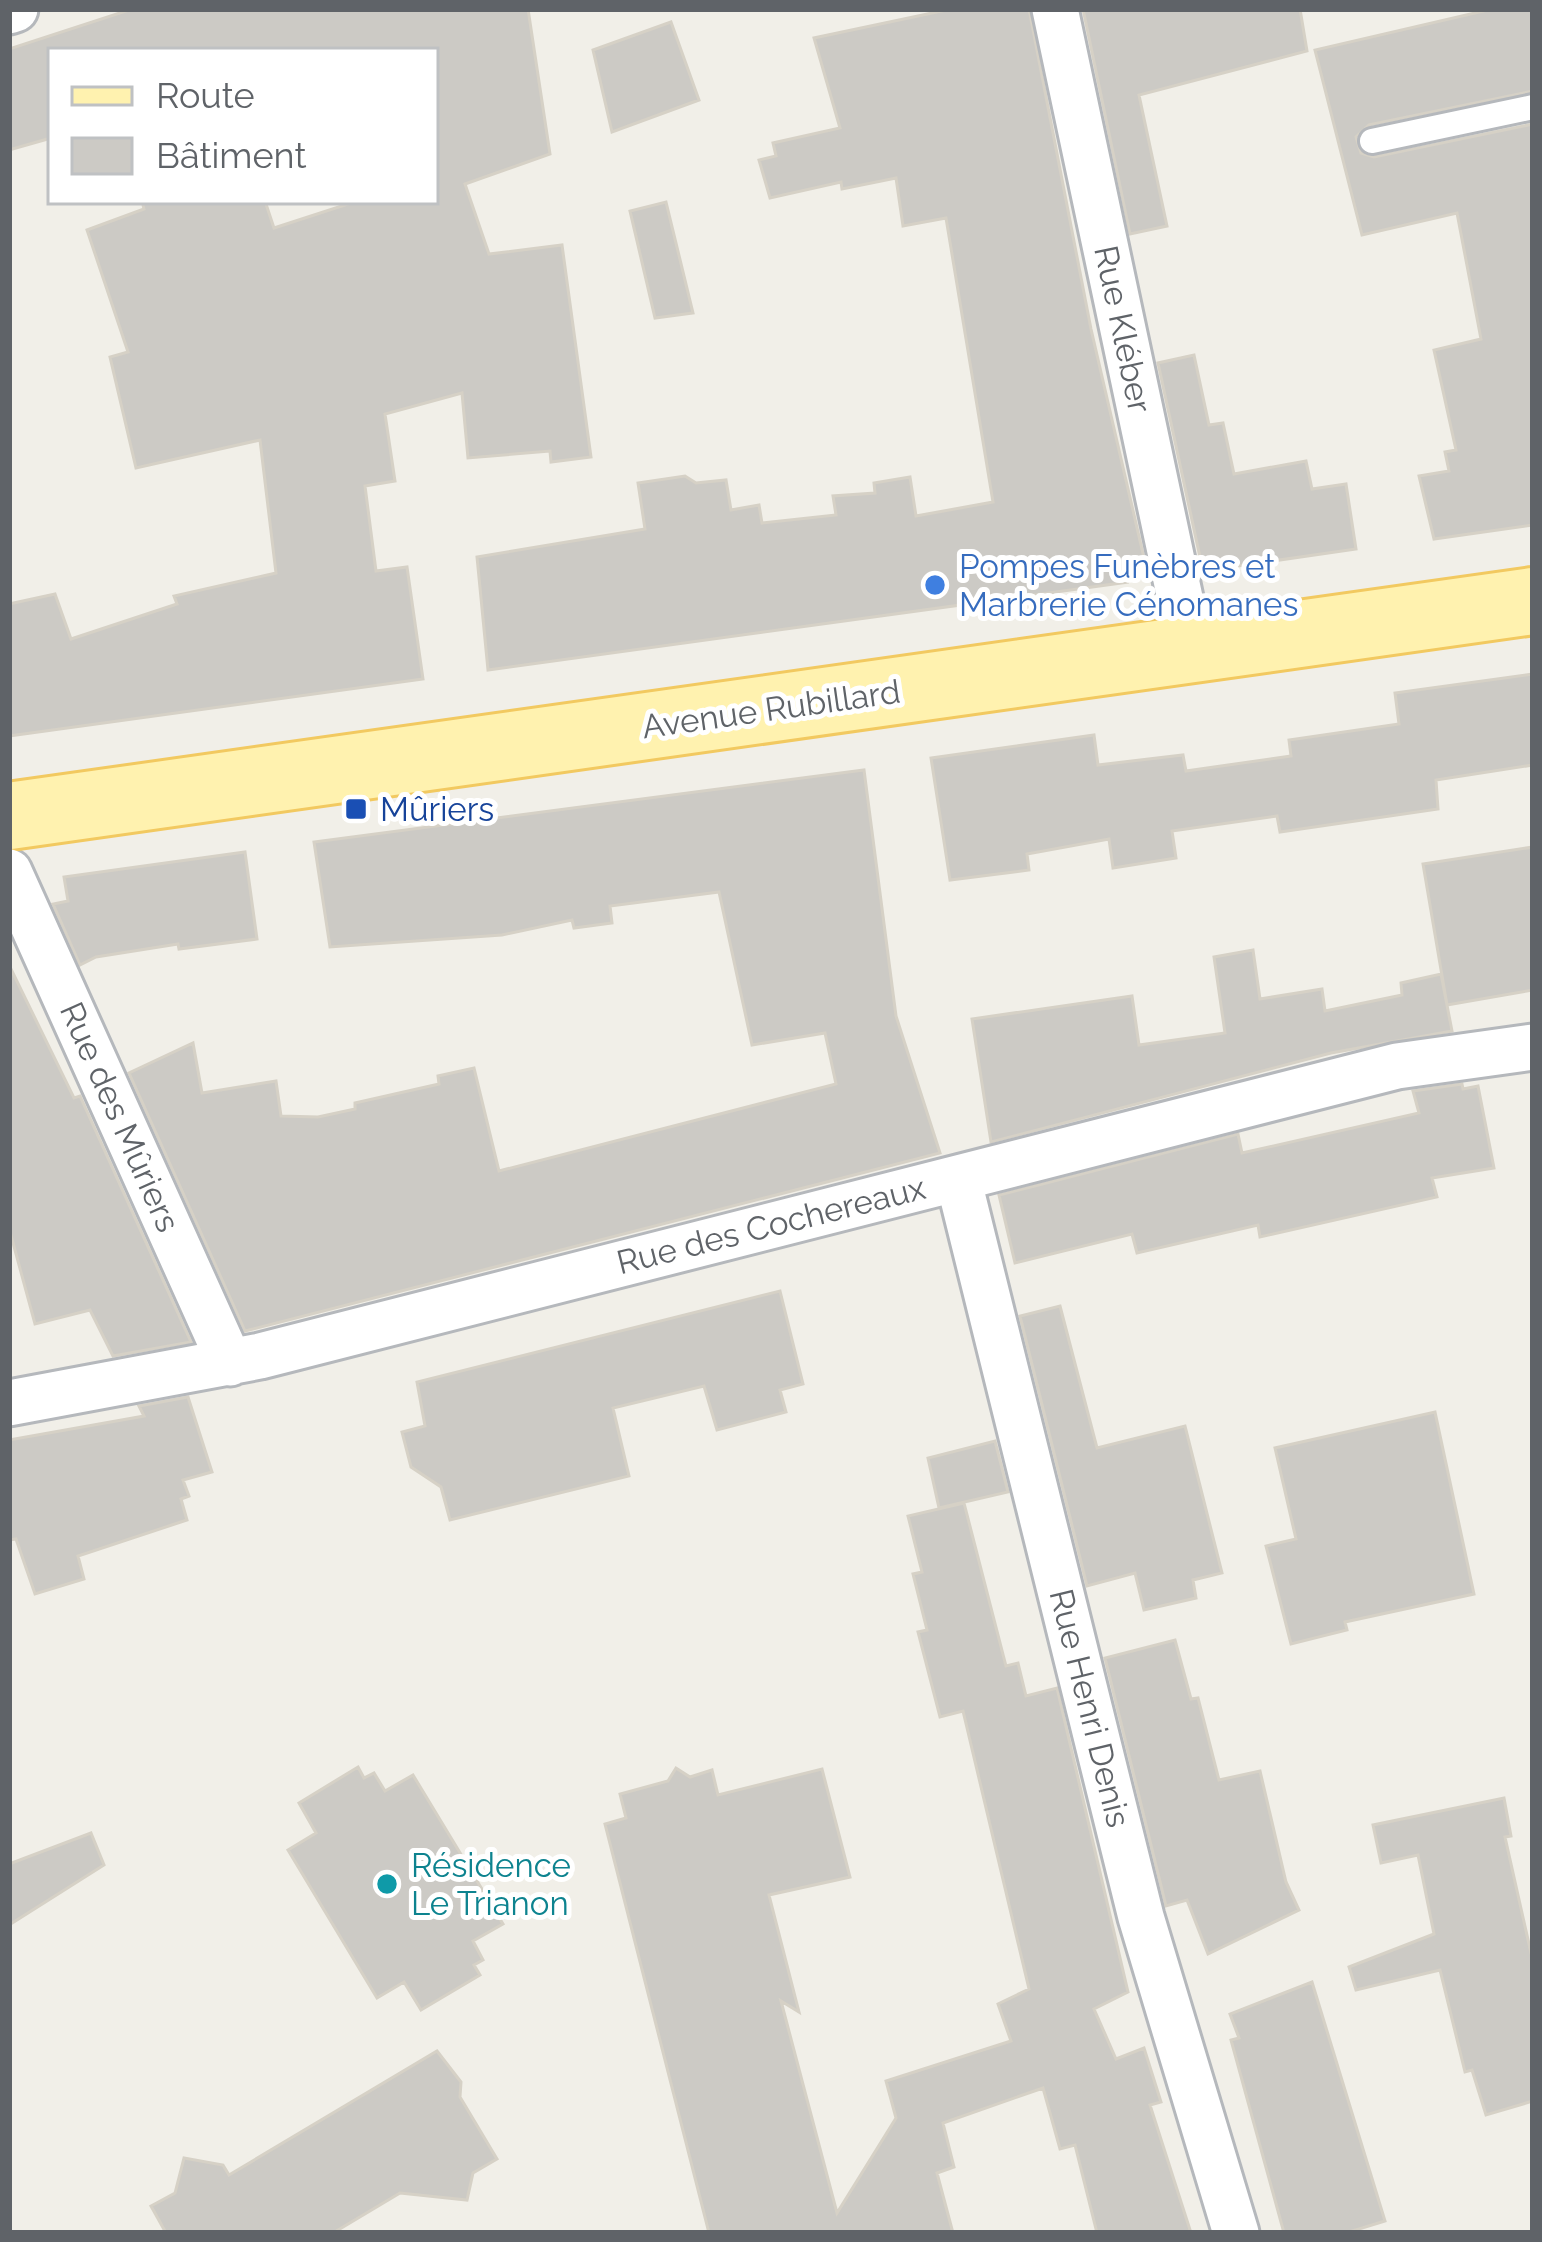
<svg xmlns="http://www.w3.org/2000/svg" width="1542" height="2242" viewBox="0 0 1542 2242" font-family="Raleway,sans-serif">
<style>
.building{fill:#cccac5;stroke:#d6d1c6;stroke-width:3}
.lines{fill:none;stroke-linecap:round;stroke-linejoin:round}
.lane-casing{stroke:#b5b8bc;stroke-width:30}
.street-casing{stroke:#b5b8bc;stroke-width:51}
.primary-casing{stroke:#f2c960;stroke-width:72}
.lane{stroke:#fff;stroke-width:24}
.street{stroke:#fff;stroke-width:45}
.primary{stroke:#fff2af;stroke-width:66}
.shop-dot{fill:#3f7fe0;stroke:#fff;stroke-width:4.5}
.transit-dot{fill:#1a4fb4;stroke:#fff;stroke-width:4.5}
.culture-dot{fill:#0f9aa8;stroke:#fff;stroke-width:4.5}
.labels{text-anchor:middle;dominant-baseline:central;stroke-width:10;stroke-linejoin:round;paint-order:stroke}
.street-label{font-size:33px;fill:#5f6368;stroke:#fff}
.shop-label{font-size:33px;fill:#366cbe;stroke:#fff;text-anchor:start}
.transit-label{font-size:33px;fill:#164399;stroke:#fff;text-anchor:start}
.culture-label{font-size:33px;fill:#0d838f;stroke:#fff;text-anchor:start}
</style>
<rect width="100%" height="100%" fill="#f1efe8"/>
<path class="building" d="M 132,9 L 528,9 L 550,154 L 465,184 L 489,254 L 562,245 L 591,457 L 551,462 L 550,451 L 468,458 L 462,393 L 385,414 L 395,481 L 365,486 L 376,571 L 407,567 L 423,679 L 9,736 L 9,604 L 55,594 L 71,639 L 177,604 L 174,596 L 276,573 L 260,440 L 136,468 L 110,357 L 128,352 L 87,230 L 144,209 L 142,201 L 265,201 L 274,228 L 357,201 L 435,201 L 435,51 L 51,51 L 51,138 L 9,150 L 9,49 Z
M 951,9 L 1029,9 L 1091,329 L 1144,558 L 1128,582 L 488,670 L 477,557 L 645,529 L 638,483 L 685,476 L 696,483 L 726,480 L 731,510 L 759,505 L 762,523 L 836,515 L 833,496 L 875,493 L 874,483 L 910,477 L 916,516 L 993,502 L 946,218 L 903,226 L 896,178 L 842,189 L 841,182 L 770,198 L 759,160 L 776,156 L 773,143 L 840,128 L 814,38 Z
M 1083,9 L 1300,9 L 1307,51 L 1139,95 L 1167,226 L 1130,234 Z
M 1492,9 L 1533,9 L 1533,91 L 1369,125 L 1356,137 L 1361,153 L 1374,157 L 1533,124 L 1533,525 L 1434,539 L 1419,476 L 1449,471 L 1445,452 L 1456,450 L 1434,350 L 1481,339 L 1457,213 L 1362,235 L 1315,50 Z
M 671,22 L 699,100 L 612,132 L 593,50 Z
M 666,202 L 693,313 L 655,318 L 630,211 Z
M 1194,355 L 1209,425 L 1223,423 L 1234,474 L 1306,461 L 1312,489 L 1346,484 L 1356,549 L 1203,571 L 1158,363 Z
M 1533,674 L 1533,765 L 1436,780 L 1438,809 L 1280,832 L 1277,816 L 1172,831 L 1176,858 L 1113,868 L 1109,839 L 1027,854 L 1029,870 L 950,880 L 931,758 L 1094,735 L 1098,765 L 1183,755 L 1186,771 L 1291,756 L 1289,740 L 1399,724 L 1395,693 Z
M 864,770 L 896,1016 L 940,1153 L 245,1331 L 129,1073 L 193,1043 L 202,1093 L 276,1081 L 281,1116 L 318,1117 L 355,1109 L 355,1103 L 439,1084 L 438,1076 L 474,1068 L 499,1171 L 836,1084 L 825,1033 L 752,1045 L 719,892 L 610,906 L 612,923 L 574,928 L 572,920 L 502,935 L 330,947 L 314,842 Z
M 1533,847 L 1533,990 L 1447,1005 L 1423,864 Z
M 245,852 L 257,939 L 179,949 L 178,944 L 96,957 L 80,965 L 53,904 L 68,901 L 64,877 Z
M 1253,950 L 1260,999 L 1322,989 L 1325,1011 L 1402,995 L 1401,983 L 1441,974 L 1452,1031 L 1331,1053 L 991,1142 L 972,1019 L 1132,996 L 1139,1045 L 1225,1033 L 1214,957 Z
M 9,965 L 74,1098 L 80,1096 L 191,1342 L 113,1356 L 90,1310 L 35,1324 L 9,1228 Z
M 1462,1084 L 1463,1089 L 1478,1086 L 1494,1168 L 1432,1178 L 1437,1197 L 1260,1237 L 1258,1225 L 1137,1253 L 1132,1234 L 1015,1263 L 999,1195 L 1238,1134 L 1242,1153 L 1419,1113 L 1413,1091 Z
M 780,1291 L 803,1384 L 780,1390 L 786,1412 L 717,1430 L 704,1386 L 613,1408 L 629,1476 L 450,1520 L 441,1487 L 411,1467 L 402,1432 L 425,1426 L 417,1382 Z
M 1060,1306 L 1097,1448 L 1185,1426 L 1222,1573 L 1193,1580 L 1196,1598 L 1144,1610 L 1135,1573 L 1087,1586 L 1020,1316 Z
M 188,1397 L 212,1472 L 183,1480 L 189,1496 L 181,1499 L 187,1520 L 78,1556 L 84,1579 L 35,1594 L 16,1539 L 9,1540 L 9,1440 L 144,1416 L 139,1406 Z
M 1435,1412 L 1474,1594 L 1345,1622 L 1347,1630 L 1291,1644 L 1266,1546 L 1296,1539 L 1275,1448 Z
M 995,1441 L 1008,1492 L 939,1508 L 928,1458 Z
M 964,1503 L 1006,1666 L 1018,1663 L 1026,1696 L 1057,1688 L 1128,1992 L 1094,2009 L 1116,2059 L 1144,2048 L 1161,2102 L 1150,2105 L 1191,2233 L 1097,2233 L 1075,2145 L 1060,2149 L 1043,2088 L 943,2123 L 954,2167 L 937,2173 L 953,2233 L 709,2233 L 605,1824 L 626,1818 L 620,1794 L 668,1781 L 676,1768 L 690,1777 L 712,1770 L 718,1795 L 822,1769 L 850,1877 L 769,1895 L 799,2012 L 781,2001 L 837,2213 L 896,2118 L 886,2081 L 1011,2041 L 998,2004 L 1029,1989 L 963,1711 L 940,1717 L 918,1632 L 927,1630 L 913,1574 L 922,1572 L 908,1516 Z
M 1175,1640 L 1191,1699 L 1198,1698 L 1219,1780 L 1260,1771 L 1286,1882 L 1299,1910 L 1208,1954 L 1187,1900 L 1166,1906 L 1105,1658 Z
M 358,1767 L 364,1778 L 374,1773 L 385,1791 L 413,1775 L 503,1924 L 473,1941 L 483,1960 L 474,1965 L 480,1975 L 421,2010 L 404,1982 L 377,1998 L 288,1850 L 316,1833 L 299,1803 Z
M 1504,1798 L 1511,1836 L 1505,1837 L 1533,1962 L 1533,2101 L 1486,2115 L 1472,2070 L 1465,2072 L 1440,1970 L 1356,1990 L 1349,1967 L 1434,1934 L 1418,1855 L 1381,1863 L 1373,1825 Z
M 91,1833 L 104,1865 L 9,1925 L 9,1864 Z
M 1312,1982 L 1385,2221 L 1346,2233 L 1284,2233 L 1231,2040 L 1239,2038 L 1230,2014 Z
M 437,2051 L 461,2082 L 460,2097 L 497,2159 L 473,2173 L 467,2200 L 400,2193 L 333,2233 L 166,2233 L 151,2206 L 175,2193 L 184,2158 L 223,2165 L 229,2175 Z"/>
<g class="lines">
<defs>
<path id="lane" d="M 1372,141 L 1533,107"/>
<path id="street" d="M 1055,9 L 1191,650
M 9,11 L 15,9
M 9,872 L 230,1363
M 958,1178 L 1141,1917 L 1236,2233
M 9,1403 L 260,1356 L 1397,1066 L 1533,1047"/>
<path id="primary" d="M 9,816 L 1533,601"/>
</defs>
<use href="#lane" class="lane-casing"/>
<use href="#street" class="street-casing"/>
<use href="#primary" class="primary-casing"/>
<use href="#lane" class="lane"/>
<use href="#street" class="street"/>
<use href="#primary" class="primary"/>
</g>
<circle class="shop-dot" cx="935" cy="585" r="12"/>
<rect class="transit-dot" x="344" y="797" width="24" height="24" rx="6"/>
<circle class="culture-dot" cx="387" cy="1884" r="12"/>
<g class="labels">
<g class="street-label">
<text transform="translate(1123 329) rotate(78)">Rue Kléber</text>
<text transform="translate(771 709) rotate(-8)">Avenue Rubillard</text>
<text transform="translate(120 1117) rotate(66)">Rue des Mûriers</text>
<text transform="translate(771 1225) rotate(-14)">Rue des Cochereaux</text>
<text transform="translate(1090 1708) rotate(76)">Rue Henri Denis</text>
</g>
<g class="shop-label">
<text x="959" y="566">Pompes Funèbres et<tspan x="959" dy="38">Marbrerie Cénomanes</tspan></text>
</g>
<g class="transit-label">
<text x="380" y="809">Mûriers</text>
</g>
<g class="culture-label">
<text x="411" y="1865">Résidence<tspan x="411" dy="38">Le Trianon</tspan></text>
</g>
</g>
<rect width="1542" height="2242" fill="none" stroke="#5f6368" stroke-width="24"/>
<rect x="48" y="48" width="390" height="156" fill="#ffffff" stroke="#bfc1c3" stroke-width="3"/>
<rect x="72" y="87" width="60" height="18" fill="#fff2af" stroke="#bfc1c3" stroke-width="3"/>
<text x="156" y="108" font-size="36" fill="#5f6368">Route</text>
<rect x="72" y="138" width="60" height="36" fill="#cccac5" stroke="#bfc1c3" stroke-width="3"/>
<text x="156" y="168" font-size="36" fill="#5f6368">Bâtiment</text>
</svg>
